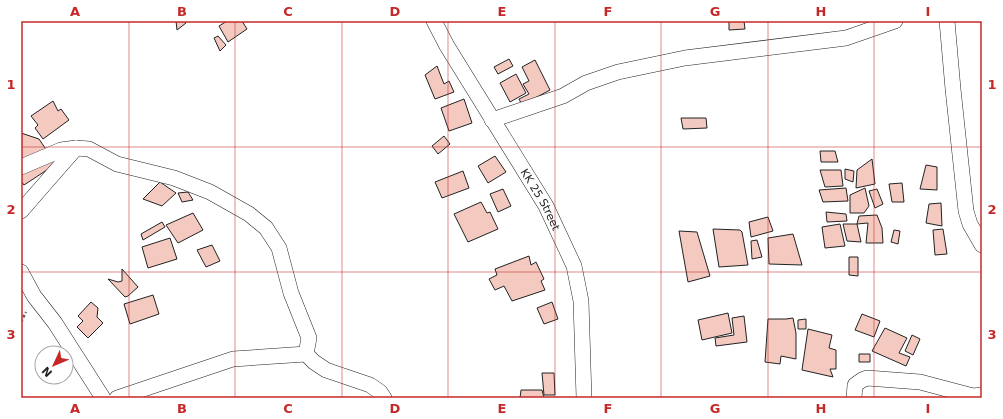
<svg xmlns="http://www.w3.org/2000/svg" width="1003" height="419" viewBox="0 0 1003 419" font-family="'DejaVu Sans',sans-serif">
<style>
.building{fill:#f3c9c0;stroke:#222}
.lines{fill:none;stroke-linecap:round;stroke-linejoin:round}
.minor-casing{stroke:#222;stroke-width:16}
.path{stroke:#646464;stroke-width:2.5;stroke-dasharray:3 2;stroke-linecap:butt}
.minor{stroke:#fff;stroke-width:15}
.grid{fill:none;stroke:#c62828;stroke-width:1;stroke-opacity:0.55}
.labels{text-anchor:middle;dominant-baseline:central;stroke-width:3;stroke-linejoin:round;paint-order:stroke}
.street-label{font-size:11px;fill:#222;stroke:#fff}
.neatline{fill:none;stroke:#c62828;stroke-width:1.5}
.grid-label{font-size:13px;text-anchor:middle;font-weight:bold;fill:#c62828}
</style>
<rect width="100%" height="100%" fill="#fff"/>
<path class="building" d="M 176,21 L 185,21 L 186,23 L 177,30 Z
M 227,21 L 242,21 L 247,29 L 228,42 L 219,26 Z
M 729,21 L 744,21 L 745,29 L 729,30 Z
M 218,36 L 226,45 L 220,51 L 214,38 Z
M 509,59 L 513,66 L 498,74 L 494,67 Z
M 535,60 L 550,90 L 522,105 L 519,99 L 529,94 L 523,84 L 529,81 L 522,67 Z
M 437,66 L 444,84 L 449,81 L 454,92 L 435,99 L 425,75 Z
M 516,74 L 526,93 L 510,102 L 500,83 Z
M 464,99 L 472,123 L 449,131 L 441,108 Z
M 53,101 L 58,111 L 61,109 L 69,120 L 43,139 L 35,128 L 38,125 L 31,116 Z
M 681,118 L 706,118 L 707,128 L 683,129 Z
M 21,133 L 39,139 L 56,164 L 24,185 L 21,181 Z
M 444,136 L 450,144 L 438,154 L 432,146 Z
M 820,151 L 835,151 L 838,162 L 821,162 Z
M 495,156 L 506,172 L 488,183 L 478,166 Z
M 872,159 L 875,184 L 856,188 L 857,170 Z
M 926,165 L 937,167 L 937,190 L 920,189 Z
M 845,169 L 854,171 L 853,182 L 845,179 Z
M 820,170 L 841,170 L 843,186 L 825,187 Z
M 463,171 L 469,188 L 442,198 L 435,182 Z
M 160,182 L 176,193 L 162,206 L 143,199 Z
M 902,183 L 904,202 L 892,202 L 889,184 Z
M 846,188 L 848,201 L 823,202 L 819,190 Z
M 865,188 L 869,206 L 864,213 L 850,213 L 850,195 Z
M 503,189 L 511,206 L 498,212 L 490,194 Z
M 877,189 L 883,204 L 875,208 L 869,191 Z
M 188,192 L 193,200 L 182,202 L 178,193 Z
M 481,202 L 487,213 L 490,212 L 498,229 L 468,242 L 454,214 Z
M 941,203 L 942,226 L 926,223 L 929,204 Z
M 826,212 L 846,214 L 847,221 L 827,222 Z
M 193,213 L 203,230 L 178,243 L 166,225 Z
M 877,215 L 882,228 L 883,243 L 866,243 L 868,223 L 857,224 L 859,216 Z
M 768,217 L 773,231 L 751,237 L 749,222 Z
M 162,222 L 165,227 L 143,240 L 141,234 Z
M 840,224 L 845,246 L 825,248 L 822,227 Z
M 843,224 L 857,224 L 861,242 L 847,241 Z
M 713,229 L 740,230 L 742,232 L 748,265 L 719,267 Z
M 943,229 L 947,254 L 935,255 L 933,230 Z
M 894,230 L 900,231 L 898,244 L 891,242 Z
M 679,231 L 697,232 L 710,276 L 688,282 Z
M 793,234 L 802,265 L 769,264 L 768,238 Z
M 170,238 L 177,259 L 148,268 L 142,247 Z
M 757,240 L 762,257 L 752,259 L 751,241 Z
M 212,245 L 220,261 L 206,267 L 197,250 Z
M 529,256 L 531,265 L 536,262 L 544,279 L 541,281 L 545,290 L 512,301 L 504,286 L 495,290 L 489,279 L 497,275 L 495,269 Z
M 849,257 L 858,257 L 858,276 L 849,275 Z
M 122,269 L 138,287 L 128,296 L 125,297 L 108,279 L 118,282 L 122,281 Z
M 153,295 L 159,314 L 130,324 L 124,304 Z
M 91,302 L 98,308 L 97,317 L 103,323 L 88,338 L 77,327 L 83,321 L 78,316 Z
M 552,302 L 558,319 L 544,324 L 537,308 Z
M 728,313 L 732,333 L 702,340 L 698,320 Z
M 862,314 L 880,321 L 874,337 L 855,330 Z
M 744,316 L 747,342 L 716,346 L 715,338 L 734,335 L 732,318 Z
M 793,318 L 796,333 L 796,359 L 781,356 L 780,364 L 765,362 L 768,319 L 786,319 Z
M 806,319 L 806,329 L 798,329 L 798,320 Z
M 885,328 L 907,338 L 899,353 L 910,357 L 906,366 L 872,351 Z
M 808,329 L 832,335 L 829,348 L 836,350 L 836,369 L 830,369 L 833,377 L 802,370 Z
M 912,335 L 920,339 L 913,355 L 905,351 Z
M 859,354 L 870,354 L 870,362 L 859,362 Z
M 542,373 L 554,373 L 555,395 L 544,395 Z
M 521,390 L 542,390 L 544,398 L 520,398 Z"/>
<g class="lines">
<defs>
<g id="minor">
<path id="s1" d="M 434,21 L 447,46 L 546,206 L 574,266 L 581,301 L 584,398"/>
<path d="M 947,21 L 953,89 L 966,211 L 970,224 L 982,245"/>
<path d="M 492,120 L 563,96 L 586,83 L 618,72 L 685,58 L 846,38 L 895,21"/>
<path d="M 21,167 L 61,150 L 76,148 L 89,149 L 117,164 L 174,178 L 210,192 L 249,214 L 266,228 L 279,248 L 291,293 L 309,338 L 306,354 L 314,362 L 326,370 L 370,385 L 380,392 L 384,398"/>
<path d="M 21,211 L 76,148"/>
<path d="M 21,272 L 34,296 L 55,323 L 103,398"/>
<path d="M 117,398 L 233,359 L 306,354"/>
<path d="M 854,398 L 855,385 L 862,380 L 867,378 L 920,382 L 973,396 L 982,395"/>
</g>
</defs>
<use href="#minor" class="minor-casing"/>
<path class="path" d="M 21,322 L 26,312"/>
<use href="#minor" class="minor"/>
</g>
<path class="grid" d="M 129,21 L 129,398M 235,21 L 235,398M 342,21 L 342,398M 448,21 L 448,398M 555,21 L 555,398M 661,21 L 661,398M 768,21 L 768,398M 874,21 L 874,398M 21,147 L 982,147M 21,272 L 982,272"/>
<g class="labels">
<g class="street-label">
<text stroke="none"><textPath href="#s1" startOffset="208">KK 25 Street</textPath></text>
</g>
</g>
<rect width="1003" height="419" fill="none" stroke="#ffffff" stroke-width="44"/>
<g transform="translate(54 365) rotate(226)"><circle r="19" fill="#ffffff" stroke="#a7a7a7"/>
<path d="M0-3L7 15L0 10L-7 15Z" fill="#c62828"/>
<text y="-6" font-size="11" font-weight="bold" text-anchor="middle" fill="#222222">N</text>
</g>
<rect x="22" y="22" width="959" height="375" class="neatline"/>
<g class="grid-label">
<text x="75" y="16">A</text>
<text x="182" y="16">B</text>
<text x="288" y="16">C</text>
<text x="395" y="16">D</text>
<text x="502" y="16">E</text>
<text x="608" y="16">F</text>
<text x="715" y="16">G</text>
<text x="821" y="16">H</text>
<text x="928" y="16">I</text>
<text x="11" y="89">1</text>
<text x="992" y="89">1</text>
<text x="11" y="214">2</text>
<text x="992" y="214">2</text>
<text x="11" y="339">3</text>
<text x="992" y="339">3</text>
<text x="75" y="413">A</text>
<text x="182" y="413">B</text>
<text x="288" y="413">C</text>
<text x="395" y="413">D</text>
<text x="502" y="413">E</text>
<text x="608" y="413">F</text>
<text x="715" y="413">G</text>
<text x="821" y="413">H</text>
<text x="928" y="413">I</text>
</g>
</svg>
